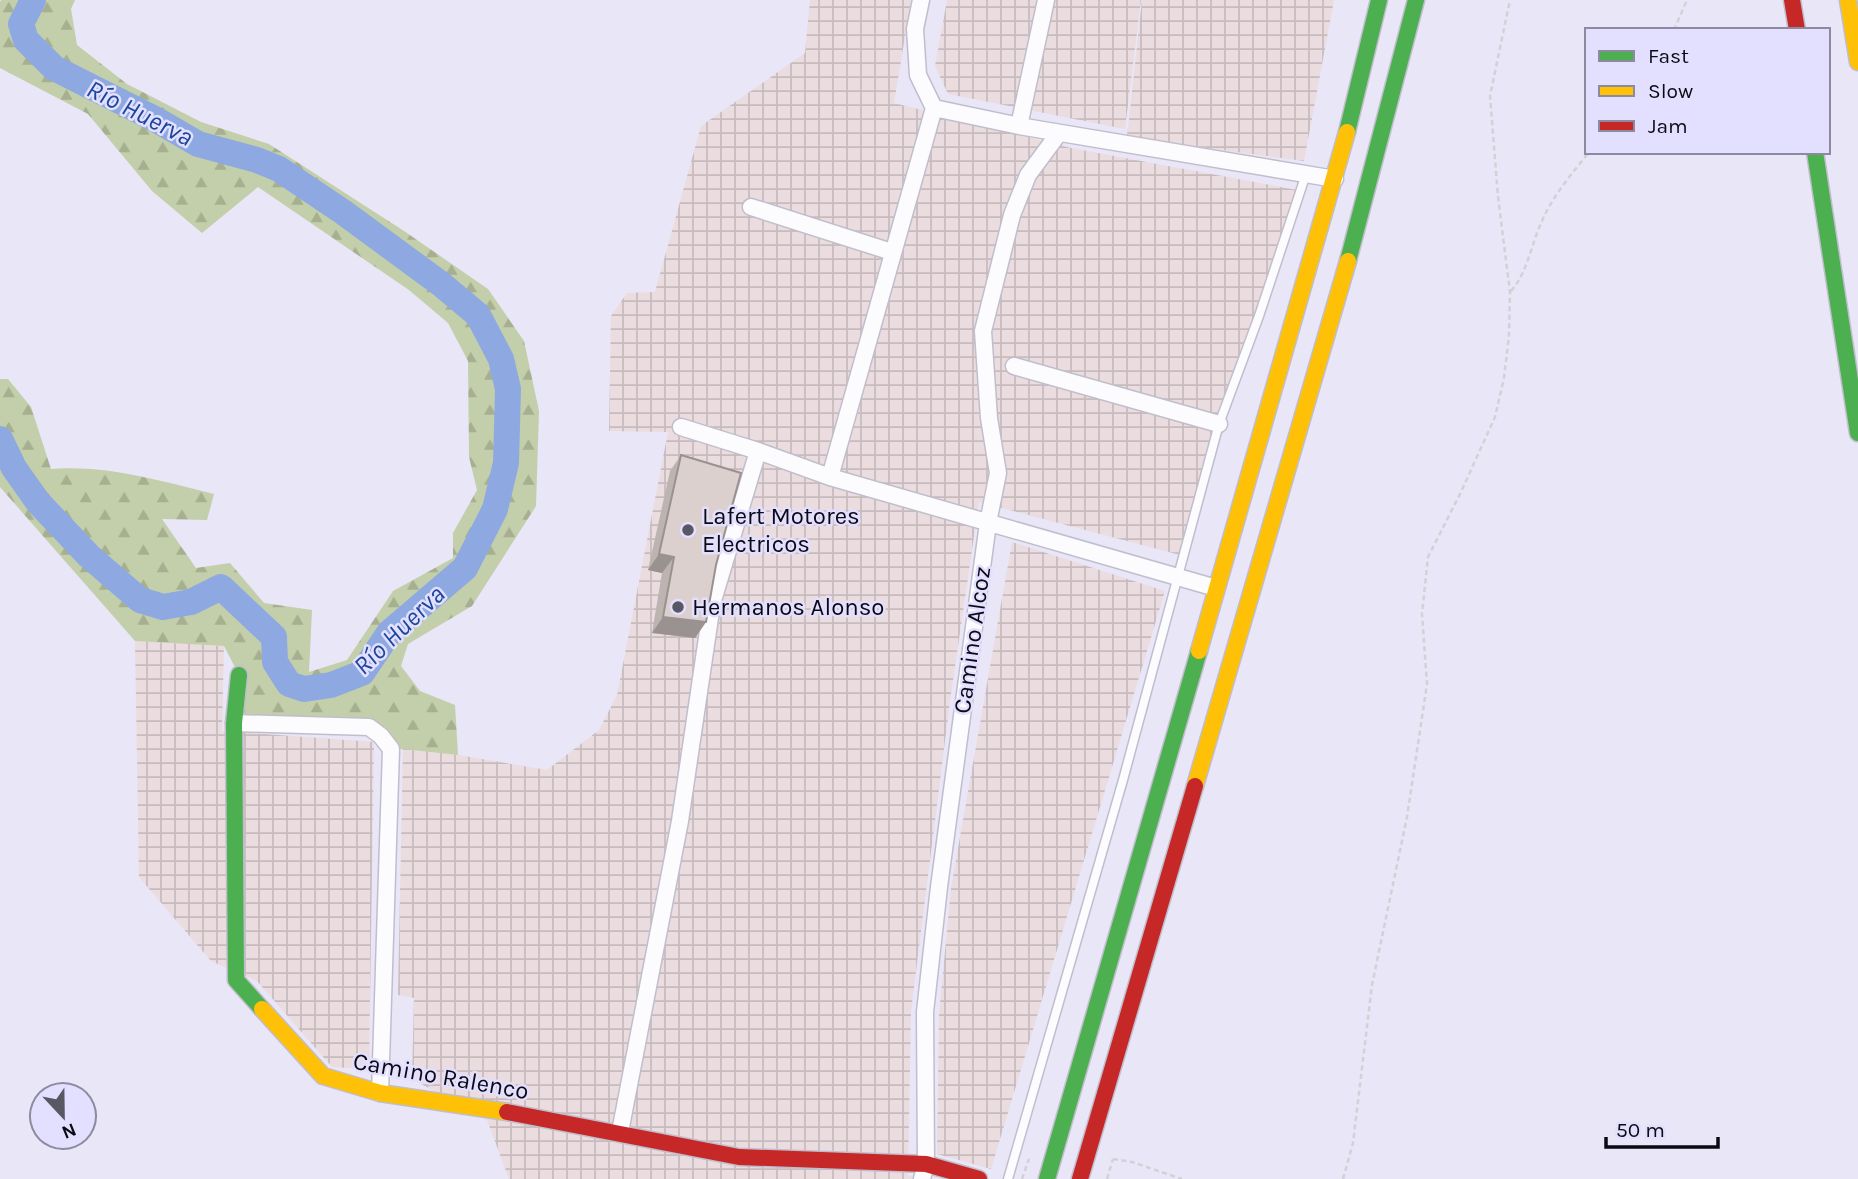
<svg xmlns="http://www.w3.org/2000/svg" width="1858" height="1179" viewBox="0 0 1858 1179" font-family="Karla,sans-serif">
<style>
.industrial{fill:url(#industrial-grid)}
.forest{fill:url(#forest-firs)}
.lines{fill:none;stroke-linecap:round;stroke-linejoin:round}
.river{stroke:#8ea9e1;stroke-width:26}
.lane-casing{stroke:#c0becc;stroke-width:11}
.street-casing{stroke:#c0becc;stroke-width:19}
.fast-casing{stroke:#c0becc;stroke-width:19}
.slow-casing{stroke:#c0becc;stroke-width:19}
.jam-casing{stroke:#c0becc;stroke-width:19}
.path{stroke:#d1d1d6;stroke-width:2.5;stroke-dasharray:5 3.5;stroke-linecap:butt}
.lane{stroke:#fcfbfe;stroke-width:8}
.street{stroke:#fcfbfe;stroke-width:16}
.fast{stroke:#4caf50;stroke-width:16}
.slow{stroke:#ffc107;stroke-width:16}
.jam{stroke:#c62828;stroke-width:16}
.wall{fill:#bdb3b1}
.shaded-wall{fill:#9a9290}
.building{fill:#dcd0ce;stroke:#9a9290;stroke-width:2}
.poi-dot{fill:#585763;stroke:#e3dffe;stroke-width:2.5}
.labels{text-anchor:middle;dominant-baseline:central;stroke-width:5;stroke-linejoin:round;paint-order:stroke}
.poi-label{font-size:24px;fill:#0b0a14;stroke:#e3dffe;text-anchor:start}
.street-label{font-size:24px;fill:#0b0a14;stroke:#e3dffe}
.water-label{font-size:26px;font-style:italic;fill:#1a469b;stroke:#e3dffe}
</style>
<defs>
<pattern id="industrial-grid" width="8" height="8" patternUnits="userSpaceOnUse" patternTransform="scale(1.75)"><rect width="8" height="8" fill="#eadcdf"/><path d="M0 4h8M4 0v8" fill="none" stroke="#c7bbbe"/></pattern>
<pattern id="forest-firs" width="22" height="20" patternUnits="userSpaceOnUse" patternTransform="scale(1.75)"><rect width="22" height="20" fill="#c3cfaa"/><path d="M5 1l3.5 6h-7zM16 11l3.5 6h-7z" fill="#a6b091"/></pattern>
</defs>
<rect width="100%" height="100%" fill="#e8e6f7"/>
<path class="industrial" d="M 810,0 L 911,0 L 894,103 L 1071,148 L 1303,191 L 1180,555 L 979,502 L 950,701 L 911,1011 L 908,1175 L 920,1179 L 509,1179 L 487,1120 L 412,1079 L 414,998 L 398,995 L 403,748 L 458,755 L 547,770 L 599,730 L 617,695 L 668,432 L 609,431 L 611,316 L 627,293 L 655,292 L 701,126 L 805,53 Z
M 947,0 L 1141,0 L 1125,129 L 948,94 L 935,66 Z
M 1142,0 L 1334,0 L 1304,161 L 1127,137 Z
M 1012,542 L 1165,591 L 991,1169 L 937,1154 L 939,1015 L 951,888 Z
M 135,641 L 224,646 L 222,731 L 374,742 L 369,1069 L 332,1067 L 257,981 L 211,961 L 139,877 Z"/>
<path class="forest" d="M 2,0 L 75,0 L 71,9 L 77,45 L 127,84 L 201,122 L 269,144 L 404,231 L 488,289 L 524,341 L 539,411 L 536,506 L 472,606 L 408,644 L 401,666 L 420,691 L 455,705 L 458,755 L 403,749 L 391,749 L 381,736 L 234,723 L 239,675 L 224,646 L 135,641 L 0,487 L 0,379 L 8,379 L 31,407 L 51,469 C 107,465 161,481 214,494 L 207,520 L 162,519 L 196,568 L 230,563 L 264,603 L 312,610 L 309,672 L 347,660 L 393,591 L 453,558 L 453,533 L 477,490 L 469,457 L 468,361 L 448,323 L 409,290 L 258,187 L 202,233 L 152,191 L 88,114 L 0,68 L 0,1 Z"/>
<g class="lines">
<path class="river" d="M 0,439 L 14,468 L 38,502 L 89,556 L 140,600 L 163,607 L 191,602 L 221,587 L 274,637 L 275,662 L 289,684 L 304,689 L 331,685 L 362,673 L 389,633 L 465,568 L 495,509 L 506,463 L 508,389 L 501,359 L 478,315 L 441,284 L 343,212 L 279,169 L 257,160 L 198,144 L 155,119 L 54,68 L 26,40 L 21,24 L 33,0"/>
<defs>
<path id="lane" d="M 1008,1179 L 1123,780 L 1219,424 L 1259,316 L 1306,174"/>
<path id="street" d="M 934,108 L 1019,126 L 1335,179
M 1019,126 L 1046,0
M 751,207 L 892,252
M 1014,366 L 1219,424
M 681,427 L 758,451 L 830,477 L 1216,588
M 830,477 L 934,108 L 918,75 L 915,29 L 921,0
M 234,723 L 369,727 L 381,736 L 391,749 L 380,1093
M 620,1132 L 680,821 L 712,604 L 758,451
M 922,1179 L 926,1164 L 925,1012 L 939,887 L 988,523 L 998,473 L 989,418 L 983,331 L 1012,215 L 1028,175 L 1059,133"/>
<path id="fast" d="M 1347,132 L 1379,0
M 1815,152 L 1858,433
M 1348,261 L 1416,0
M 239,675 L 234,723 L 236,980 L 262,1009
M 1047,1179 L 1199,651"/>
<path id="slow" d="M 1848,0 L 1858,62
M 1199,651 L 1347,132
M 1195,786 L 1348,261
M 262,1009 L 323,1076 L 380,1093 L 507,1112"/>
<path id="jam" d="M 1792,0 L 1797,30
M 507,1112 L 739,1157 L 926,1164 L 979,1179
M 1080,1179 L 1195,786"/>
</defs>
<use href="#lane" class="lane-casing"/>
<use href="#street" class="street-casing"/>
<use href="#fast" class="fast-casing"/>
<use href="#slow" class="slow-casing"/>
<use href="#jam" class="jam-casing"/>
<path class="path" d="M 1674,30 L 1687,0
M 1511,291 C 1528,272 1531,244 1542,221 C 1553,195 1572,174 1589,152
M 1113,1159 L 1132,1162 L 1182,1179
M 1022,1179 L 1029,1159
M 1107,1179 L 1113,1159
M 1343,1179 L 1353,1143 L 1372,985 L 1407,817 L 1427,684 L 1422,614 L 1428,557 L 1460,494 L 1495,417 L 1504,378 L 1509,335 L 1510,292 L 1498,197 L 1490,96 L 1510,0"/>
<use href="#lane" class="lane"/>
<use href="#street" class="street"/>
<use href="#fast" class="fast"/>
<use href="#slow" class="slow"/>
<use href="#jam" class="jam"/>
</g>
<path class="wall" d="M 681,455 L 716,565 L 706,622 L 695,638 L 652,633 L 662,573 L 648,570 L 670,471 Z"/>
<path class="shaded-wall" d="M 659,554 L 674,557 L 662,573 L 648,570 Z
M 663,617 L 706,622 L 695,638 L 652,633 Z"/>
<path class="building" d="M 681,455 L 741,473 L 716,565 L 706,622 L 663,617 L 674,557 L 659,554 Z"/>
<g class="poi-dot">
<circle cx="688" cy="530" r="7"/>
<circle cx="678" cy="607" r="7"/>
</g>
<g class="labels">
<g class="poi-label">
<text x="702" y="516">Lafert Motores<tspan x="702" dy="28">Electricos</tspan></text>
<text x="692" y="607">Hermanos Alonso</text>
</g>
<g class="street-label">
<text transform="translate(972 640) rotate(-82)">Camino Alcoz</text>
<text transform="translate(441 1076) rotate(10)">Camino Ralenco</text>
</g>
<g class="water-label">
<text transform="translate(140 113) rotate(27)">Río Huerva</text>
<text transform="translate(399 630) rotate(-44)">Río Huerva</text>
</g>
</g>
<rect x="1585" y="28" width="245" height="126" fill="#e3dffe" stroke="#8d8aa0" stroke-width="2"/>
<rect x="1599" y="51" width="35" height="10" fill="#4caf50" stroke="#8d8aa0" stroke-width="2"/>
<text x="1648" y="63" font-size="21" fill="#0b0a14">Fast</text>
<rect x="1599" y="86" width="35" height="10" fill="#ffc107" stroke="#8d8aa0" stroke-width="2"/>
<text x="1648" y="98" font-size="21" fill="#0b0a14">Slow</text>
<rect x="1599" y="121" width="35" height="10" fill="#c62828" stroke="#8d8aa0" stroke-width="2"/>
<text x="1648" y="133" font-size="21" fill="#0b0a14">Jam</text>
<g transform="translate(63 1116) rotate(158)"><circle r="33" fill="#e3dffe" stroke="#8d8aa0" stroke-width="2"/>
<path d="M0-5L12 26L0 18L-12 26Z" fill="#585763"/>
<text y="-10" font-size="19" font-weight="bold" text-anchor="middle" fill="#0b0a14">N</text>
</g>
<path d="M1606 1137v10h112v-10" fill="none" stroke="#0b0a14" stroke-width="3.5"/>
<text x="1616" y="1137" font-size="21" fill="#0b0a14" stroke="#e3dffe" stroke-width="5" paint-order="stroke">50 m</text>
</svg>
